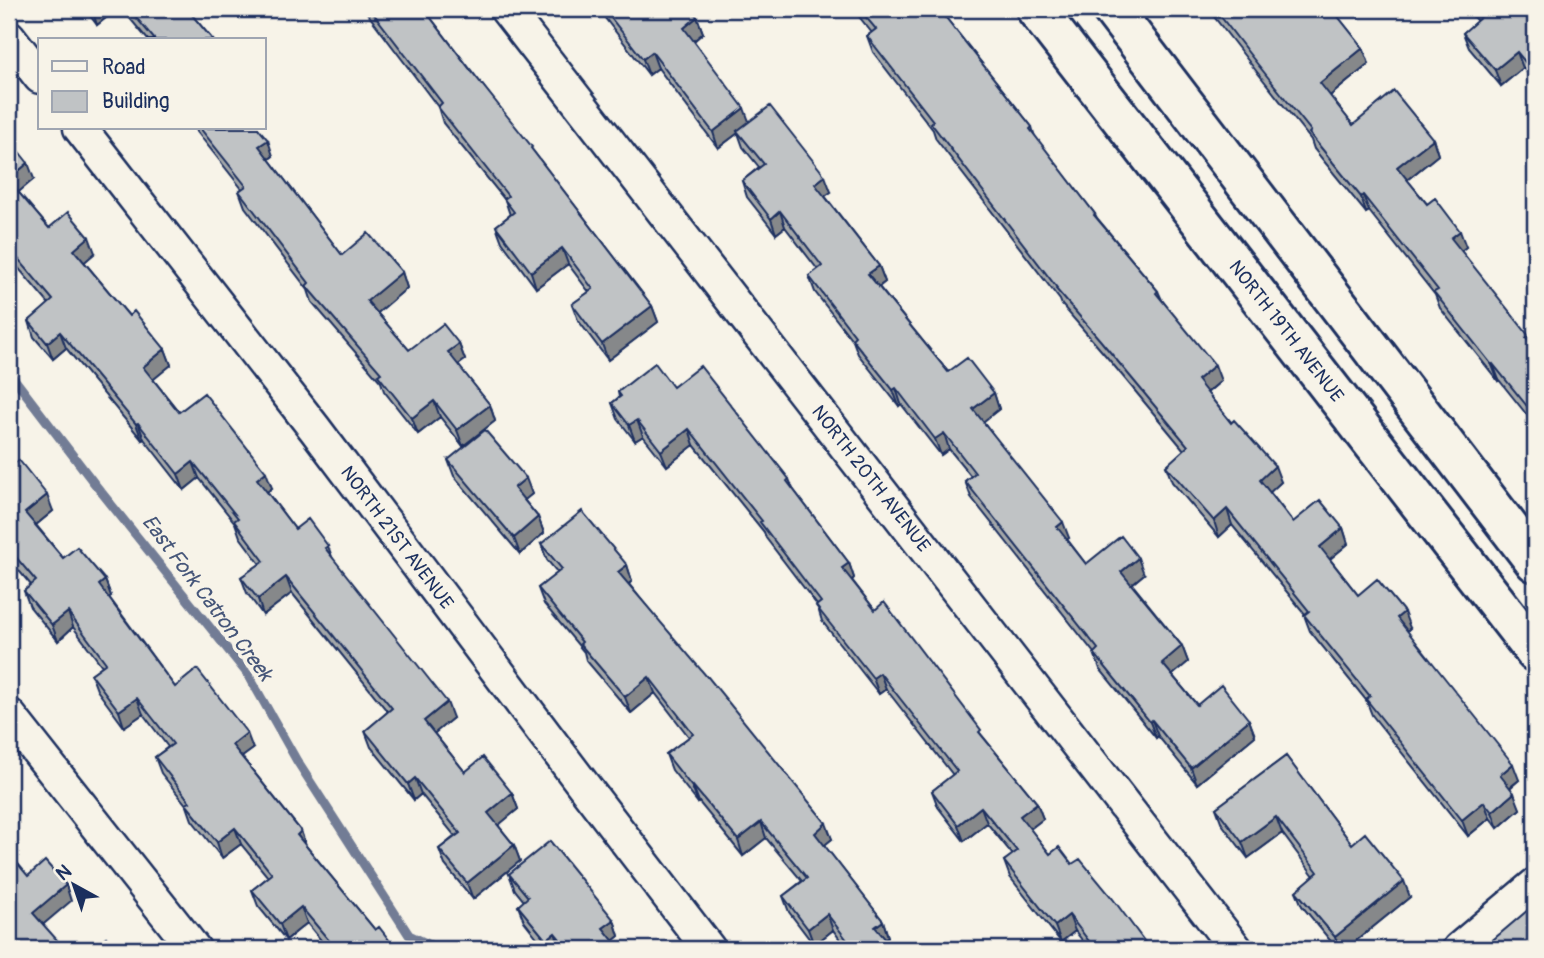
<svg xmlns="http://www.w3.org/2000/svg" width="1544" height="958" viewBox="0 0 1544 958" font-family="Pangolin,sans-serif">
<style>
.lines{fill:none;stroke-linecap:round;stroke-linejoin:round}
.stream{stroke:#727c95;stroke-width:9}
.minor-casing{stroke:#1b2f5e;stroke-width:37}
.major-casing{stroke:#1b2f5e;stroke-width:44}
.minor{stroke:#f7f3e8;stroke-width:32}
.major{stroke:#f7f3e8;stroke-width:38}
.wall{fill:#a5a8a9;stroke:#1b2f5e;stroke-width:2}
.shaded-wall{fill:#86888a;stroke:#1b2f5e;stroke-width:2}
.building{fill:#c0c3c5;stroke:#1b2f5e;stroke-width:2}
.labels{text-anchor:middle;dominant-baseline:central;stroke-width:7;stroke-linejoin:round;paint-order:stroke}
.street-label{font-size:19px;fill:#1b2f5e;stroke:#f7f3e8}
.water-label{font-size:21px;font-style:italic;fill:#465679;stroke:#f7f3e8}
</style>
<rect width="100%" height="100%" fill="#f7f3e8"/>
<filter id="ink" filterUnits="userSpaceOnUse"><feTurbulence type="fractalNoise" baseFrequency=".0143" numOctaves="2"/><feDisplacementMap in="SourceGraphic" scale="14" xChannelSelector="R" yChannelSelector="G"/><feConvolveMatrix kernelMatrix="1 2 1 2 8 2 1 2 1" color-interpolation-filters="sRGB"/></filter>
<g filter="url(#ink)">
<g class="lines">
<path class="stream" d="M 9,372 L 94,483 L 249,676 L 297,761 L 409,935 L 439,949"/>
<defs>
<g id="minor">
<path id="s1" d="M 506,9 L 1236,949"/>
<path d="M 9,37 L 40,77"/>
<path id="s2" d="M 80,128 L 315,429 L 590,794 L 709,949"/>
<path d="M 9,715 L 194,949"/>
<path d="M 1459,949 L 1535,885"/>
</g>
<g id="major">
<path id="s3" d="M 1036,9 L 1535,652"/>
<path d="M 1112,9 L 1535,562"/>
</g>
</defs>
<use href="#minor" class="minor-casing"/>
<use href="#major" class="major-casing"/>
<use href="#minor" class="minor"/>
<use href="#major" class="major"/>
</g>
<path class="wall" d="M 85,9 L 117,9 L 97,25 Z
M 122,9 L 187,9 L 213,40 L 148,40 Z
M 364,9 L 424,9 L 652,306 L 658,322 L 608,360 L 578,320 L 572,304 L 589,292 L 568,264 L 536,288 L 502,242 L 496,226 L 510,215 L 505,200 L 443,123 L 438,107 Z
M 598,9 L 691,9 L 697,17 L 703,33 L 694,41 L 749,121 L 831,192 L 825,196 L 879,266 L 885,282 L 879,287 L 948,372 L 994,393 L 999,409 L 983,421 L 1069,538 L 1067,539 L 1086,564 L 1144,574 L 1132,584 L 1182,646 L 1188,662 L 1172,675 L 1197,705 L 1249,720 L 1255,736 L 1197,784 L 1158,736 L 1156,738 L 1100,669 L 1094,653 L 971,497 L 965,481 L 971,476 L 949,449 L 941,455 L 901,404 L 899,406 L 858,354 L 853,341 L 815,292 L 809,276 L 818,270 L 785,227 L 776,234 L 747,197 L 742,181 L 759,167 L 743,147 L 738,133 L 718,148 L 658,68 L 649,75 Z
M 853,9 L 939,9 L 1032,127 L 1035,137 L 1095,214 L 1097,218 L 1158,291 L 1162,300 L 1221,381 L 1207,393 L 1281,482 L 1270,492 L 1293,522 L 1343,528 L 1348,544 L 1330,559 L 1358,595 L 1410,628 L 1407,631 L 1519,780 L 1510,788 L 1520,809 L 1498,828 L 1490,818 L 1468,836 L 1372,715 L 1366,700 L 1310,631 L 1304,615 L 1305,614 L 1232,525 L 1219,537 L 1172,482 L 1166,466 L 1184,450 L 1106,356 L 1062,305 L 1060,300 L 936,139 L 933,130 L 873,52 L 867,36 L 872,33 Z
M 1208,9 L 1332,9 L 1363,48 L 1369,64 L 1330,96 L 1353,125 L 1433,139 L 1438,155 L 1407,180 L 1427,204 L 1466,247 L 1461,251 L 1535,349 L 1535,425 L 1499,380 L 1498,381 L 1440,308 L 1435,295 L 1369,211 L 1366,213 L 1314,149 L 1311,140 L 1257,72 Z
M 1466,9 L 1527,9 L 1535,18 L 1535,83 L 1523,68 L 1501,86 L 1469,48 L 1463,33 L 1477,21 Z
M 194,128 L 258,128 L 273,156 L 269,159 L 342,255 L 402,272 L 407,288 L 377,313 L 409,350 L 459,344 L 465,360 L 458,365 L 490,405 L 495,421 L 463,446 L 440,417 L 418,434 L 384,391 L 381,382 L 312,302 L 308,290 L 245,207 L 239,191 L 242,189 Z
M 9,139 L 34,179 L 18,192 L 49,228 L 95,253 L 84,262 L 129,316 L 165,349 L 171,365 L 153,379 L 179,412 L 272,488 L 267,492 L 295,529 L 332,558 L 453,718 L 434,733 L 465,772 L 512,793 L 518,809 L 498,825 L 514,845 L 520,861 L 473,899 L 445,865 L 439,849 L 455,836 L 421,794 L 414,800 L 371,747 L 365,731 L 388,712 L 292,593 L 263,615 L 247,593 L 241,577 L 260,564 L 240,537 L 235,523 L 199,478 L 184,490 L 144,439 L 142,440 L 66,348 L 53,359 L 34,337 L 29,321 L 49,304 L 9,257 Z
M 673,387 L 789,479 L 793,489 L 849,563 L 854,578 L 852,580 L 875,610 L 984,738 L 1037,803 L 1043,819 L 1030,829 L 1050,854 L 1072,864 L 1150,949 L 1089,949 L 1075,931 L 1061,942 L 1010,877 L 1004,861 L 1013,855 L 987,823 L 964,841 L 938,807 L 932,791 L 953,775 L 886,689 L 879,694 L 822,621 L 817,605 L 766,538 L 764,532 L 694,445 L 667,466 L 643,436 L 635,441 L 618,419 L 612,403 L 619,397 L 618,392 Z
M 448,460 L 532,494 L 524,500 L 538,517 L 544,533 L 520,554 L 454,476 Z
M 9,468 L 53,511 L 36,525 L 63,558 L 105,580 L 111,596 L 109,597 L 175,687 L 253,749 L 242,757 L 301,831 L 306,846 L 375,930 L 396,949 L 328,949 L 307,923 L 286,940 L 258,906 L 252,890 L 268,877 L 241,844 L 222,858 L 192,820 L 187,806 L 161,773 L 155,757 L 168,747 L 143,714 L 124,727 L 97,690 L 91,674 L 102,666 L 73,627 L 58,641 L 30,607 L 24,591 L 31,585 L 9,559 Z
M 541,544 L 627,565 L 632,581 L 629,584 L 832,839 L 824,845 L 883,921 L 888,937 L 886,939 L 894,949 L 847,949 L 833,930 L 814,945 L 789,912 L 783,896 L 802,881 L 766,838 L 743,856 L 699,802 L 698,803 L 672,770 L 666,754 L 689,737 L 655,693 L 631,713 L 586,660 L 584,652 L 544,604 L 538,588 L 558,573 L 547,560 Z
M 1286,756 L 1352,844 L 1410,897 L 1346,949 L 1337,949 L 1302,906 L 1296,891 L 1314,876 L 1282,833 L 1248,858 L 1222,824 L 1216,808 Z
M 509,874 L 614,920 L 619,936 L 613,941 L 620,949 L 546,949 L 524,921 L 518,906 L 524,901 L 515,890 Z"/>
<path class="shaded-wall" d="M 92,9 L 117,9 L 97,25 Z
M 697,17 L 703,33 L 690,44 L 684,28 Z
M 1363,48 L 1369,64 L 1326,99 L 1320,83 Z
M 652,52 L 658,68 L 649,75 L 643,59 Z
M 1517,52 L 1523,68 L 1501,86 L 1495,70 Z
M 744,108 L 750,124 L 737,131 L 738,133 L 718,148 L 713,132 Z
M 1433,139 L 1438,155 L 1403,183 L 1397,167 Z
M 268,140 L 273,156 L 265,162 L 259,146 Z
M 28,163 L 34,179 L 14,196 L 9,182 L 9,179 Z
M 825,176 L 831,192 L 821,199 L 815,184 Z
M 1363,195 L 1369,211 L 1366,213 L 1361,197 Z
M 780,211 L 785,227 L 776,234 L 771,219 Z
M 1460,231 L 1466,247 L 1457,254 L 1451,238 Z
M 89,237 L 95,253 L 80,266 L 74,250 Z
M 562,248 L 568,264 L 536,288 L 531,272 Z
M 879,266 L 885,282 L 874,290 L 868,274 Z
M 402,272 L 407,288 L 373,317 L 367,301 Z
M 652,306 L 658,322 L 608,360 L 602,344 Z
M 60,332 L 66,348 L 53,359 L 47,343 Z
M 459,344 L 465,360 L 454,368 L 448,352 Z
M 165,349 L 171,365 L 149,383 L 143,367 Z
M 1493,364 L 1499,380 L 1498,381 L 1492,365 Z
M 1215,365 L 1221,381 L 1203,396 L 1197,380 Z
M 896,388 L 901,404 L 899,406 L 893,390 Z
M 994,393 L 999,409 L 979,425 L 973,409 Z
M 434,401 L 440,417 L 418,434 L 412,418 Z
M 490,405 L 495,421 L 463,446 L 457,430 Z
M 637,420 L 643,436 L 635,441 L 629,425 Z
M 138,423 L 144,439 L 142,440 L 136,424 Z
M 689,429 L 694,445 L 667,466 L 661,451 Z
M 944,433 L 949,449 L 941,455 L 935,439 Z
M 193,462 L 199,478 L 184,490 L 178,474 Z
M 1275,466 L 1281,482 L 1266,496 L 1260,480 Z
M 266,472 L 272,488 L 263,495 L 257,479 Z
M 526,478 L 532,494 L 520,504 L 514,488 Z
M 47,495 L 53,511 L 31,529 L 25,513 Z
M 1227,509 L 1232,525 L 1219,537 L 1214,521 Z
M 538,517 L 544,533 L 520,554 L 514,538 Z
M 1063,522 L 1069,538 L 1063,543 L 1057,527 Z
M 1343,528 L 1348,544 L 1325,563 L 1320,547 Z
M 328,546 L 334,562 L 325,548 Z
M 1138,558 L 1144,574 L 1127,588 L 1121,572 Z
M 849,563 L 854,578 L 848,584 L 842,568 Z
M 627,565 L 632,581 L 624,588 L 618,572 Z
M 286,577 L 292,593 L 263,615 L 258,599 Z
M 105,580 L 111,596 L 105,601 L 99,585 Z
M 68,612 L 73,627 L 58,641 L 52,625 Z
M 1404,612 L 1410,628 L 1403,634 L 1397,618 Z
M 1182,646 L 1188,662 L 1168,679 L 1162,663 Z
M 880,673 L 886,689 L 879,694 L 873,678 Z
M 649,677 L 655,693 L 631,713 L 625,697 Z
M 137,698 L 143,714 L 124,727 L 119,711 Z
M 447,702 L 453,718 L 430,737 L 424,721 Z
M 1152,720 L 1158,736 L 1156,738 L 1150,722 Z
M 1249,720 L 1255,736 L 1197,784 L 1191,768 Z
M 247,733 L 253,749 L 238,760 L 232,745 Z
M 1513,764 L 1519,780 L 1505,791 L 1500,775 Z
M 415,778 L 421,794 L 414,800 L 408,784 Z
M 693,786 L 699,802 L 698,803 L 692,787 Z
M 512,793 L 518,809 L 494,829 L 488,813 Z
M 1514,793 L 1520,809 L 1498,828 L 1492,812 Z
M 1484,802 L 1490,818 L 1468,836 L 1462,820 Z
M 1037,803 L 1043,819 L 1026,832 L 1020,816 Z
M 981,807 L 987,823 L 964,841 L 958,825 Z
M 1276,817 L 1282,833 L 1248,858 L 1242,842 Z
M 761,822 L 766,838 L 743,856 L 738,840 Z
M 826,823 L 832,839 L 820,849 L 815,833 Z
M 235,828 L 241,844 L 222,858 L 217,842 Z
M 301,831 L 306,847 L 297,835 Z
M 514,845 L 520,861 L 473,899 L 467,883 Z
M 1404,881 L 1410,897 L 1346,949 L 1339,949 L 1335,937 Z
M 66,885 L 71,901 L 39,928 L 33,913 Z
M 301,907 L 307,923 L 286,940 L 280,924 Z
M 827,914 L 833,930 L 814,945 L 808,929 Z
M 1069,915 L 1075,931 L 1061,942 L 1055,926 Z
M 614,920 L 619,936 L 609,944 L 603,928 Z
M 883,921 L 888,937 L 881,943 L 875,927 Z
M 555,933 L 561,949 L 549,949 L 546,940 Z"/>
<path class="building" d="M 129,9 L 187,9 L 213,40 L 155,40 Z
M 370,9 L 424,9 L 468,67 L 532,147 L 531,148 L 652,306 L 602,344 L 572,304 L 593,289 L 562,248 L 531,272 L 496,226 L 514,212 L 504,199 L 508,196 L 438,107 L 442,103 Z
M 604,9 L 691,9 L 697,17 L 684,28 L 744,108 L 713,132 L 652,52 L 643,59 Z
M 859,9 L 939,9 L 1032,127 L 1030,129 L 1095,214 L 1094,215 L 1158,291 L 1156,293 L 1215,365 L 1197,380 L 1231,423 L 1234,420 L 1275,466 L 1260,480 L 1293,522 L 1320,500 L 1343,528 L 1320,547 L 1358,595 L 1377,579 L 1404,612 L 1397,618 L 1513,764 L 1500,775 L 1514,793 L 1492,812 L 1484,802 L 1462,820 L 1366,699 L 1370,696 L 1304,615 L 1309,611 L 1227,509 L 1214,521 L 1166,466 L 1188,446 L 1100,340 L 1056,289 L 1057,288 L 931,123 L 933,121 L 867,36 L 876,29 Z
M 1215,9 L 1332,9 L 1363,48 L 1320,83 L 1353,125 L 1394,91 L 1433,139 L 1397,167 L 1427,204 L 1435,198 L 1460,231 L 1451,238 L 1529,336 L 1526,338 L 1535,349 L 1535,416 L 1493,364 L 1492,365 L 1434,292 L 1438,290 L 1363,195 L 1361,197 L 1309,133 L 1311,131 L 1251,56 Z
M 1474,9 L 1527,9 L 1535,18 L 1535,74 L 1517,52 L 1495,70 L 1463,33 L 1481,17 Z
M 770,106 L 825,176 L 815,184 L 879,266 L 868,274 L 948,372 L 967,358 L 994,393 L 973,409 L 1063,522 L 1057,527 L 1086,564 L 1121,536 L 1138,558 L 1121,572 L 1182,646 L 1162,663 L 1197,705 L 1221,685 L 1249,720 L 1191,768 L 1152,720 L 1150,722 L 1094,653 L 1098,649 L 965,481 L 975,473 L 944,433 L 935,439 L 896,388 L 893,390 L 852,339 L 855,336 L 809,276 L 822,266 L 780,211 L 771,219 L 742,181 L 764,164 L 737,131 Z
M 200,128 L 258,128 L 268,140 L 259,146 L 342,255 L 368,233 L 402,272 L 367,301 L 409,350 L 443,324 L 459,344 L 448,352 L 490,405 L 457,430 L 434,401 L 412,418 L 378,375 L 381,373 L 306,286 L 309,283 L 239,191 L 246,186 Z
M 9,139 L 28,163 L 9,179 Z
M 9,181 L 49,228 L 68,212 L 89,237 L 74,250 L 129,316 L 134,311 L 165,349 L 143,367 L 179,412 L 204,393 L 266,472 L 257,479 L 295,529 L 308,519 L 328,546 L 325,548 L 447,702 L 424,721 L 465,772 L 483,757 L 512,793 L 488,813 L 514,845 L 467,883 L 439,849 L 460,833 L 415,778 L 408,784 L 365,731 L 392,708 L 286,577 L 258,599 L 241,577 L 264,561 L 234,521 L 238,518 L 193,462 L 178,474 L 138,423 L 136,424 L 60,332 L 47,343 L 29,321 L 53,300 L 9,248 Z
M 655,363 L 673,387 L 700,366 L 789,479 L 787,481 L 849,563 L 842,568 L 875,610 L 884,602 L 981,730 L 979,732 L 1037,803 L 1020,816 L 1050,854 L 1059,847 L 1072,864 L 1080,859 L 1113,899 L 1150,949 L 1095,949 L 1069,915 L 1055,926 L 1004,861 L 1017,851 L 981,807 L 958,825 L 932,791 L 957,771 L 880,673 L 873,678 L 816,606 L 821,602 L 760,522 L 762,521 L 689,429 L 661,451 L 637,420 L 629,425 L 612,403 L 621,396 L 618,392 Z
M 485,430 L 526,478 L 514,488 L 538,517 L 514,538 L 448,460 Z
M 19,460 L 47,495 L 25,513 L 63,558 L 77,547 L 105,580 L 99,585 L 175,687 L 197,669 L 247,733 L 232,745 L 301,831 L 297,835 L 375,930 L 379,927 L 396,949 L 336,949 L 301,907 L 280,924 L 252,890 L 272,874 L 235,828 L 217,842 L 186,804 L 190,802 L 155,757 L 173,744 L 137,698 L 119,711 L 91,674 L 106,663 L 68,612 L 52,625 L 24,591 L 36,581 L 9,549 L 9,468 Z
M 582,511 L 627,565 L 618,572 L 707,677 L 708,677 L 826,823 L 815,833 L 883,921 L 875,927 L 894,949 L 854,949 L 827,914 L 808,929 L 783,896 L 807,878 L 761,822 L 738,840 L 693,786 L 692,787 L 666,754 L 693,734 L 649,677 L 625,697 L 580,644 L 582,642 L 538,588 L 562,569 L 541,544 Z
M 1286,756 L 1352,844 L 1365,833 L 1404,881 L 1335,937 L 1296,891 L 1318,872 L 1276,817 L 1242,842 L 1216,808 Z
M 550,841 L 614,920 L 603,928 L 620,949 L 568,949 L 555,933 L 546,940 L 518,906 L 528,897 L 509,874 Z
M 9,853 L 28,876 L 45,861 L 66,885 L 33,913 L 65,949 L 11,949 L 9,946 Z
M 1535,904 L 1535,949 L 1482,949 Z
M 106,937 L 116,949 L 91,949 Z"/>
</g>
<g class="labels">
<g class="street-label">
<text stroke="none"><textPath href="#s3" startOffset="408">NORTH 19TH AVENUE</textPath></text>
<text stroke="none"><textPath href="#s1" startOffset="595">NORTH 20TH AVENUE</textPath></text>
<text stroke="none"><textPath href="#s2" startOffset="518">NORTH 21ST AVENUE</textPath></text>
</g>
<g class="water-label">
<text transform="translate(207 598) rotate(53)">East Fork Catron Creek</text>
</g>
</g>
<rect width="1544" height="958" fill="none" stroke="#f7f3e8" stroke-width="35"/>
<rect x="18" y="18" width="1509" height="923" fill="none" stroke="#1b2f5e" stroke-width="2.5" filter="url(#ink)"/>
<rect x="38" y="38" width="228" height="91" fill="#f7f3e8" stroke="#9fa5b1" stroke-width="2"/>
<rect x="52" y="61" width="35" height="10" fill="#f7f3e8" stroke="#9fa5b1" stroke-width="2"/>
<text x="102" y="74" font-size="21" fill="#1b2f5e">Road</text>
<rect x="52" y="91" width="35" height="21" fill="#c0c3c5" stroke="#9fa5b1" stroke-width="2"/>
<text x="102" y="108" font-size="21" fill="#1b2f5e">Building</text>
<g transform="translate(74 885) rotate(320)" stroke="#f7f3e8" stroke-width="5" paint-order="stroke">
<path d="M0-5L12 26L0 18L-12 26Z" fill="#1b2f5e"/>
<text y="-10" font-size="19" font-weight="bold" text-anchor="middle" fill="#1b2f5e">N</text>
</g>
</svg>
